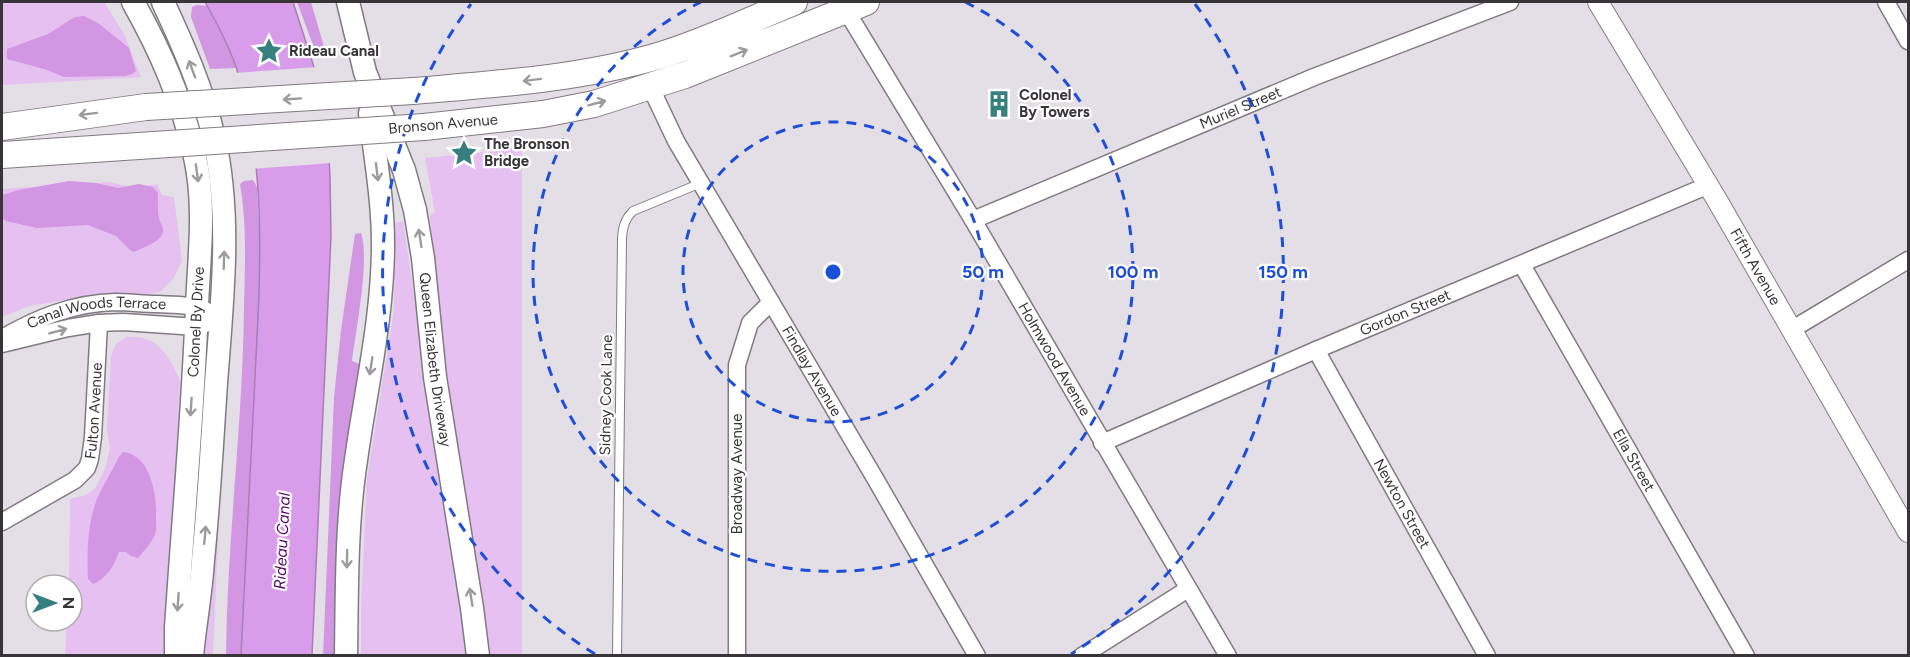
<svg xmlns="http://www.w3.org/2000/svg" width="1910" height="657" viewBox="0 0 1910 657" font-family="Figtree,sans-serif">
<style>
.green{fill:#e5c0f0}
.forest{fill:#d296e3}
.water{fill:#d99cea;stroke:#a97db5;stroke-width:1.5}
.pier{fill:#e4dee6}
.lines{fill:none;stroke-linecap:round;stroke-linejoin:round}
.service-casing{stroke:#807a82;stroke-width:10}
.minor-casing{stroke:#807a82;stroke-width:19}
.tertiary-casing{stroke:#807a82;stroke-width:22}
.secondary-casing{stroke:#807a82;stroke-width:25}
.primary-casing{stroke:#807a82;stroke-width:28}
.service{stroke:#fff;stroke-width:8}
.minor{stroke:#fff;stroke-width:16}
.tertiary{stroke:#fff;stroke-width:20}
.secondary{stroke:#fff;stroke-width:22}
.primary{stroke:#fff;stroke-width:26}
.primary-bridge-casing{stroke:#807a82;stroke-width:28;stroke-linecap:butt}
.primary-bridge{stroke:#fff;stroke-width:26}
.oneway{stroke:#9c9a9c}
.ring{fill:none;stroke:#1d4ed8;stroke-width:3;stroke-dasharray:10 8}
.labels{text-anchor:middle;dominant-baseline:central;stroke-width:4.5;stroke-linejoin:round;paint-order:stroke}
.poi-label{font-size:15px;font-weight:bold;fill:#383538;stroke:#fff;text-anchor:start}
.street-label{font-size:15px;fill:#383538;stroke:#fff}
.water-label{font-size:16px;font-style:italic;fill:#550568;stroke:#fff}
.centre{fill:#1d4ed8;stroke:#fff;stroke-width:3}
.ring-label{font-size:18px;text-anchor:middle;font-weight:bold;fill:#1d4ed8;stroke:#fff;stroke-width:4.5;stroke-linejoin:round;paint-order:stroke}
</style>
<rect width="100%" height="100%" fill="#e4dee6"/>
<path class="green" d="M 2,2 L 104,2 L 124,34 L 141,77 L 2,85 Z
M 522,146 L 522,655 L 487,655 L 439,329 L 430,216 L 435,212 L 425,158 L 486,152 Z
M 108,182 L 136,188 L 157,184 L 162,195 L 174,197 L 182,261 L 174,278 L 160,292 L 133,297 L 92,296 L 29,306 L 2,317 L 2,189 Z
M 403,221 L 463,628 L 465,655 L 361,656 L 361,606 L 367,479 L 394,310 L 395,223 Z
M 127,337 C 158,334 170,357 180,381 L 166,655 L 65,656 L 67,621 L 72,621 L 72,585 L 69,585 L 70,499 L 86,495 L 95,489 L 105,469 L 110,448 L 107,430 L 111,356 L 116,344 Z
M 215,539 L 218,539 L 213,655 L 202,656 Z"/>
<path class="forest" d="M 297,2 L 311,2 L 324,47 L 324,54 L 321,56 L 316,53 Z
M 197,5 L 208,6 L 224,37 L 236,68 L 210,69 L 191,17 L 192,7 Z
M 84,16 L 98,23 L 129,48 L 136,71 L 132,74 L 125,76 L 64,77 L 44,69 L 7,59 L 7,49 L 48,34 L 75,17 Z
M 253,180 L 257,187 L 261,262 L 241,655 L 226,656 C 227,539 243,423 244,306 C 245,265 247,224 240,184 L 244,181 Z
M 69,181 L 96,183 L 118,188 L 139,184 L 153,187 L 158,193 C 158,201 157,210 159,218 C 160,223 164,228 163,232 C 161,242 142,248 134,252 L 130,250 L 116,236 L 88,225 L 37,228 L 6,221 L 2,218 L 2,195 L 19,190 Z
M 361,233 C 370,259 356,330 352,361 L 362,365 L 340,655 L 323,656 L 334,398 L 341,330 L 355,234 Z
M 123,452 C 151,455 157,495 156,517 C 156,522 157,530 155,535 C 151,543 144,551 138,558 L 131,556 L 126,552 L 119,552 C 114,566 106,579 93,584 L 88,579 C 87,552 87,525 97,499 C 103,485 112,471 119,457 Z"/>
<path class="water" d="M 205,2 L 293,2 L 313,64 L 327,118 L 330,177 L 331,236 L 312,655 L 241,655 C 246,569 250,483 254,397 C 259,290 270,171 236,67 C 228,44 217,23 205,2 Z"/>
<path class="pier" d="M 317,67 L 330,117 L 332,163 L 252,169 L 247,122 L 234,73 Z"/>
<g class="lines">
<defs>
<path id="service" d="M 617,656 L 622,238 C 623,226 625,219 633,211 L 701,183"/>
<g id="minor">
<path id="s1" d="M 841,2 L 973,220 L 1228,656"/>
<path d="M 1886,2 L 1908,41"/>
<path id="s2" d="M 650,86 L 676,141 L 876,480 L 977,656"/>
<path id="s3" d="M 973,220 L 1314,77 L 1510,2"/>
<path id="s4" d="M 1522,265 L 1746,656"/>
<path d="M 1791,330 L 1908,260"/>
<path id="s5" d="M 2,338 C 37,318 73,303 115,302 C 129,302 143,304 157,304 C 174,305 191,304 207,311"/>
<path d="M 2,344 L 68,328 L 99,323 L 123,322 L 197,327 L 221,318"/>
<path id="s6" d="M 1316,350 L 1487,656"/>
<path id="s7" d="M 1102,443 L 1316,350 L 1709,185"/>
<path id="s8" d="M 2,522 L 75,480 L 87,468 L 90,459 L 93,437 L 99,323"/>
<path d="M 737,656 L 737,365 L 750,323 L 771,302"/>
<path d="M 1082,656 L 1188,589"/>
</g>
<g id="tertiary">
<path id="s9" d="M 1598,2 L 1717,200 L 1908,532"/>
</g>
<g id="secondary">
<path d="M 133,2 C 161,52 182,100 195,157 C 206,206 199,257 197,306 C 193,414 183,521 176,628 L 176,656"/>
<path d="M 163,2 C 183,45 203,90 214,138 C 232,218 222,302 216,383 C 212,442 209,501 203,560 C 201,592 195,624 192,656"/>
<path id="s10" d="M 348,2 L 365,72 L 404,170 L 415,210 L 423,258 L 435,377 L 472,608 L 478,656"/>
<path d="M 346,656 C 347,590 346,525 356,460 C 366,388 383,317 383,244 C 383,200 375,156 370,113"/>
</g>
<path id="primary" d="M 413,91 C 495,84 579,79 658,56 C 705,42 750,20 794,2
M 2,127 L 146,107
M 424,127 L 543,114 L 594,104 L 685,75 L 866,2
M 2,155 L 154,145"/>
</defs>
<use href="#service" class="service-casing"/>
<use href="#minor" class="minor-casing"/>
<use href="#tertiary" class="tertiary-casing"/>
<use href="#secondary" class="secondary-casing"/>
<use href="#primary" class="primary-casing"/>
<use href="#service" class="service"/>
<use href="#minor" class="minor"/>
<use href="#tertiary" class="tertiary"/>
<use href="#secondary" class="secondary"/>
<use href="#primary" class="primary"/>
<defs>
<path id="primary-bridge" d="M 146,107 L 413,91
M 154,145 L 424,127"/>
</defs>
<use href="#primary-bridge" class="primary-bridge-casing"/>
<use href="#primary-bridge" class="primary-bridge"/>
</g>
<defs><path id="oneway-shaft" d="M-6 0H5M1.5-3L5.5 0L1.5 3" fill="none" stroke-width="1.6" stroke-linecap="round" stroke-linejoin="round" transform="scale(1.5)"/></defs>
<g class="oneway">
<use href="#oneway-shaft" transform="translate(739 53) rotate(-22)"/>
<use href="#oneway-shaft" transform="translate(192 69) rotate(-110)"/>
<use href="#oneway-shaft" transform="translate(532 80) rotate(173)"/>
<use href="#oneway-shaft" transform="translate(292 99) rotate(176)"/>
<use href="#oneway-shaft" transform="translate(597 103) rotate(-15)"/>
<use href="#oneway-shaft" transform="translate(88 114) rotate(173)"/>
<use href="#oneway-shaft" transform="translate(377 172) rotate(83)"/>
<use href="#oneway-shaft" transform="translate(197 173) rotate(82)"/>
<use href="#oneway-shaft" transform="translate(420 238) rotate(-99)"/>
<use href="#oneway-shaft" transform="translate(224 260) rotate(-88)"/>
<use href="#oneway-shaft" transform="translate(58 331) rotate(-15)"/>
<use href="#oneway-shaft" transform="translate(371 366) rotate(99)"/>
<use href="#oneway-shaft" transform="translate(191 407) rotate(94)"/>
<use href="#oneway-shaft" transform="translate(205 535) rotate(-85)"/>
<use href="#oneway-shaft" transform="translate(347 559) rotate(91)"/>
<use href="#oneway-shaft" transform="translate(471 597) rotate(-99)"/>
<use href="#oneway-shaft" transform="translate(178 602) rotate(94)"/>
</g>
<g class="ring">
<circle cx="833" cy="272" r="150"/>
<path d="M965 2A300 300 0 1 1 701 2"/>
<path d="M595 654A450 450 0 0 1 471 4M1195 4A450 450 0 0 1 1071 654"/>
</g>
<defs>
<symbol id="sight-bare" viewBox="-9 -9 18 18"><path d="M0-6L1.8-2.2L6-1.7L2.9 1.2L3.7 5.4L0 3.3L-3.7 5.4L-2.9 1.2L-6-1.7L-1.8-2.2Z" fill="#367f7f" stroke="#fff" stroke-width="2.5" paint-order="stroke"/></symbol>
<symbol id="building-bare" viewBox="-9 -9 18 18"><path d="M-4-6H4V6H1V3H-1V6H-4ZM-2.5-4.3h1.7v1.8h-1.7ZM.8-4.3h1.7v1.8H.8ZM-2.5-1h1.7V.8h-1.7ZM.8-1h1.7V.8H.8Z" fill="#367f7f" stroke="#fff" stroke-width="2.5" paint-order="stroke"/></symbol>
</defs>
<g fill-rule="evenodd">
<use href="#sight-bare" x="250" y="32" width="38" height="38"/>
<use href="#building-bare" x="980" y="85" width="38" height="38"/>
<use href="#sight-bare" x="445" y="134" width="38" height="38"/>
</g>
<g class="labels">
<g class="poi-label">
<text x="289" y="51">Rideau Canal</text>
<text x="1019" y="95">Colonel<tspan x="1019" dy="17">By Towers</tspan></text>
<text x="484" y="144">The Bronson<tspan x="484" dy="17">Bridge</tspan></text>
</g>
<g class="street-label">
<text stroke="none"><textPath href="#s3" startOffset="290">Muriel Street</textPath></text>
<text transform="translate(443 124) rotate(-5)">Bronson Avenue</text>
<text stroke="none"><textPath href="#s9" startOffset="308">Fifth Avenue</textPath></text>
<text stroke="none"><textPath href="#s7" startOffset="330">Gordon Street</textPath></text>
<text stroke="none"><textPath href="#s5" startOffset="100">Canal Woods Terrace</textPath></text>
<text transform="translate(196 322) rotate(-87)">Colonel By Drive</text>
<text stroke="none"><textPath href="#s1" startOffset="416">Holmwood Avenue</textPath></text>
<text stroke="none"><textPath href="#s10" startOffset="370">Queen Elizabeth Driveway</textPath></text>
<text stroke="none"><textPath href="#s2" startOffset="328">Findlay Avenue</textPath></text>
<text transform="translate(606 395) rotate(-89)">Sidney Cook Lane</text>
<text stroke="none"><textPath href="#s8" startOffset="159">Fulton Avenue</textPath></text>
<text stroke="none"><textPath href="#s4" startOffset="225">Ella Street</textPath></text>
<text transform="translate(737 474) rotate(-90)">Broadway Avenue</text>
<text stroke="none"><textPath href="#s6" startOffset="176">Newton Street</textPath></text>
</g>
<g class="water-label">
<text transform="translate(282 541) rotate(-87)">Rideau Canal</text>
</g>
</g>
<circle cx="833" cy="272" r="9" class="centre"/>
<g class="ring-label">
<text x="983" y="278">50 m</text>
<text x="1133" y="278">100 m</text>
<text x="1283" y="278">150 m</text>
</g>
<rect width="1910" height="657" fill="none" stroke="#383538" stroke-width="6"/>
<g transform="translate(54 603) rotate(90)"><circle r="28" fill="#ffffff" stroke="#afaeaf" stroke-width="1.5"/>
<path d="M0-4.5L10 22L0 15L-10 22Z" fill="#367f7f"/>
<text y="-9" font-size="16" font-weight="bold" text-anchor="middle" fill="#383538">N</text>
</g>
</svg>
